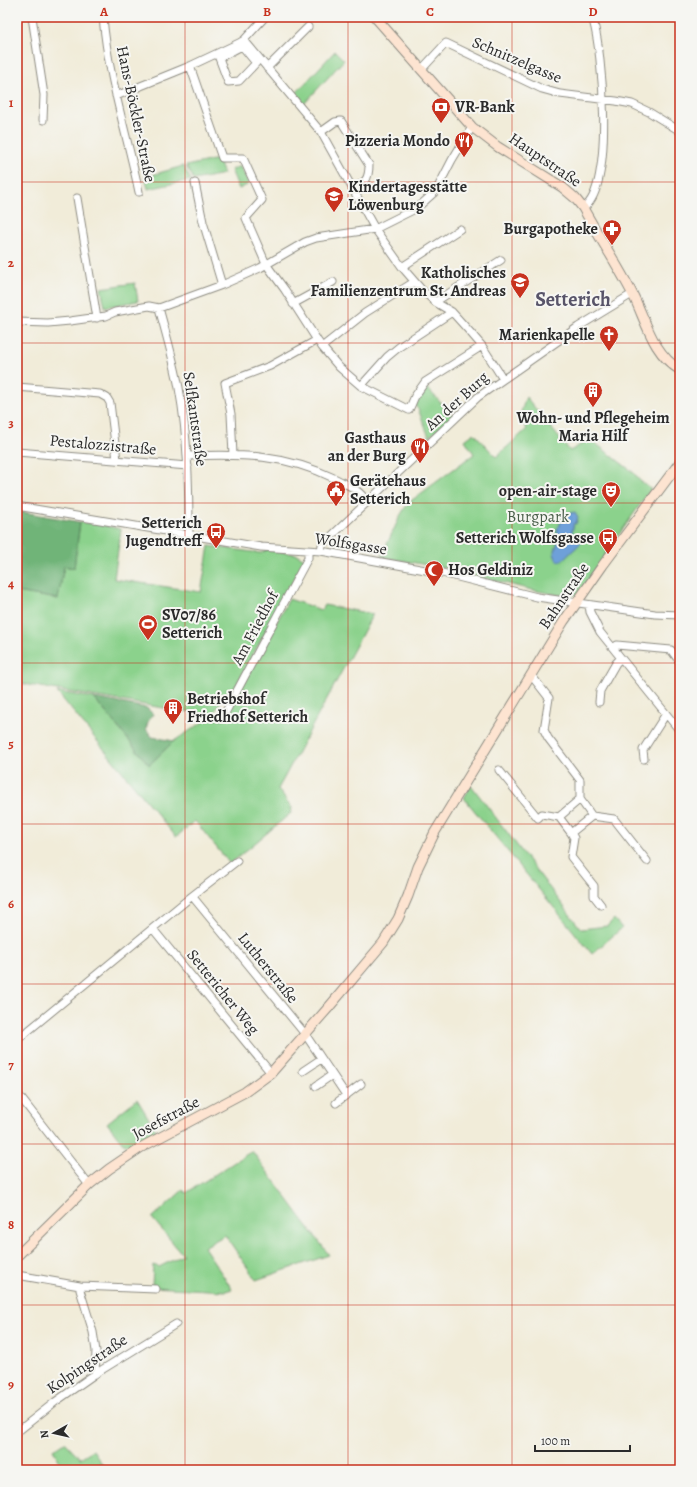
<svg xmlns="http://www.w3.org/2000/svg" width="697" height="1487" viewBox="0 0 697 1487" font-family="Alegreya,serif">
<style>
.green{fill:#8bd28c;stroke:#5b7e5c}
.forest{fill:#70b478;stroke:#4e7052}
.water{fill:#6ea0d9;stroke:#4c6682}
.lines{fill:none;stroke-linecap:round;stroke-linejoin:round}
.street-casing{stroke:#8e8c82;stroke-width:9}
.secondary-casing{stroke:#8e8c82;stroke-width:11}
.street{stroke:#fff;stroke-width:7}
.secondary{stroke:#fde4d1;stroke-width:9}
.grid{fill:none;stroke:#c8321e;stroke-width:1;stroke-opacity:0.55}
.labels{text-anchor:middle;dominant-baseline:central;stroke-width:4;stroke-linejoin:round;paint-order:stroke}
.street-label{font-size:16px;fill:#2b2b2b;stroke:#f6f6f2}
.poi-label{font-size:16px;font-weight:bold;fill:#2b2b2b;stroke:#f6f6f2;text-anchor:end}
.park-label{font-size:16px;fill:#485d48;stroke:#f6f6f2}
.district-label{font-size:20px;font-weight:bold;fill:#585469;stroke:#f6f6f2}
.neatline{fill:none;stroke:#c8321e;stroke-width:1.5}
.grid-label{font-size:13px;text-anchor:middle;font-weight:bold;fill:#c8321e}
</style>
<rect width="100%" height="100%" fill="#f6f6f2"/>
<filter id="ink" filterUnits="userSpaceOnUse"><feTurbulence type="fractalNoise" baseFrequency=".025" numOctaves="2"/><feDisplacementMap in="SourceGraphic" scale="8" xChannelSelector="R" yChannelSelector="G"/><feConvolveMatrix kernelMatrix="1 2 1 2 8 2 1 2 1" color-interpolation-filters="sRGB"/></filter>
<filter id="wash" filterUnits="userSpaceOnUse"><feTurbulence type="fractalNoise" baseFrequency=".012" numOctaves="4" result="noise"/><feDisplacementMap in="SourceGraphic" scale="16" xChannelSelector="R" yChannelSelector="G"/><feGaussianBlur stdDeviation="0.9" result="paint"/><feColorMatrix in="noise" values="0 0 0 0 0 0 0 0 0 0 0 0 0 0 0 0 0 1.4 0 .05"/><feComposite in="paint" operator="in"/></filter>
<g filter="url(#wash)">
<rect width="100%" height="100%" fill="#f1ecd9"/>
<path class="green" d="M 335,51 L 344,60 L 304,104 L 296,93 Z
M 218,159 L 224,174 L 194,180 L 186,166 Z
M 183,166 L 191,180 L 148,189 L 145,177 Z
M 240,166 L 249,184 L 239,189 L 231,170 Z
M 135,283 L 138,301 L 105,307 L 101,288 Z
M 427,388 L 453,416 L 429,437 L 418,409 L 415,406 Z
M 526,397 L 570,451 L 590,439 L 634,473 L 639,480 L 651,489 L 577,595 L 559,595 L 532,590 L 445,568 L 381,557 L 400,516 L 408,503 L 474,454 L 465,440 L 474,433 L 496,457 L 527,429 L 519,418 Z
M 80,522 L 102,525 L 121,529 L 114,579 L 201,592 L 209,546 L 260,553 L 268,550 L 296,554 L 305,559 L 230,697 L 223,697 L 213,715 L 157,707 L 17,683 L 17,592 L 58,599 L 64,566 L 74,568 Z
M 289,599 L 321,610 L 324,605 L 373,614 L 278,789 L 292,808 L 291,813 L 230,864 L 195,821 L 176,837 L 57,692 L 94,698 L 149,765 L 174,741 L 209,718 L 224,720 Z
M 471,785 L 581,929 L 607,926 L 614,919 L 622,928 L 592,954 L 464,798 Z
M 137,1099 L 157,1132 L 131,1147 L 122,1142 L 107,1123 Z
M 252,1151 L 329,1255 L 256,1280 L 225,1235 L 204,1247 L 232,1289 L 226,1291 L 152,1287 L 153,1265 L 159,1267 L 183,1255 L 152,1218 L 183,1190 L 186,1193 Z
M 65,1442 L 80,1458 L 93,1450 L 106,1470 L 65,1470 L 53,1450 Z"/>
<path class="forest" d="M 17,511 L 80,522 L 74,568 L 64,566 L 58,599 L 17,592 Z
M 94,698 L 147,708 L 153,714 L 148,722 L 146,729 L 152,737 L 174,741 L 149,765 Z"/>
<path class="water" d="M 575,512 L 578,517 L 576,524 L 574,523 L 572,532 L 582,542 L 563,560 L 557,561 L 554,554 L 558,541 L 557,529 L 566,514 Z"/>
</g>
<g filter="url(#ink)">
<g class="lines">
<defs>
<path id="street" d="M 32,17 L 44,95 L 43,120
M 103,17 C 108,77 127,134 139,192
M 244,40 L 321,132 L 375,229 L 402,267 L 421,289 L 435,302 L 452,312 L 470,332 L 482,346 L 503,379
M 242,46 L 256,63 L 239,81 L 228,82 L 219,58 Z
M 190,66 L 222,158 L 243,158 L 262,200 L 246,218 L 266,264 L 285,290 L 317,340 L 322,347 L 339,367 L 361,386 L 409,410 L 415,396 L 425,382 L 482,346
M 267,68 L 308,27
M 421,70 L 446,43 L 542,89 L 560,94 L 616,101 L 632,104 L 649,112 L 680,131
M 116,96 L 190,66 L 239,43 L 244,40 L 265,17
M 321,132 L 335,122 L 341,121 L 369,165 C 369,180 365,182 353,189
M 195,183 L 203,222 L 222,285
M 77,198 L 97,318
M 583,208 C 615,190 603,49 592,17
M 402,267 L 460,229
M 435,302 L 501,260
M 293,304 L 333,282
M 159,308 C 166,334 174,361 179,388 C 188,437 189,486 189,535
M 17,322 L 48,323 L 70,321 L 106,316 L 115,312 L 149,306 L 159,308 L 222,285 L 260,268 L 305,242 L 316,238 L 375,229 L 417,208 L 436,191 L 452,160 L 472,127
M 322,347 L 365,313 L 414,282
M 361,386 L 387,357 L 399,347 L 452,312
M 17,387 L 100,394 L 107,398 L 110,403 L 117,460
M 17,452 L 188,466
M 233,455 L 231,414 L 225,383 L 270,366 L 317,340
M 187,456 C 243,454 285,454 336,479 C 348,485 360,490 367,502
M 17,506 L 261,547 L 321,551 L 442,573 L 537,597 L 655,614 L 680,615
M 321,551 L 322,545 L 478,397 L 578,327 L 632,294
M 589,605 L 590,612 L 600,632 L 680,731
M 613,648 L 617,645 L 671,650 L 680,662
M 531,675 L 549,698 L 544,730 L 548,738 L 580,780 L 580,799 L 592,816 L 614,819 L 647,861
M 599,702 L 600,691 L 616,663 L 621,658
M 223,717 L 308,558 L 308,551
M 644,759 L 643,750 L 666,714
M 499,770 L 538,818 L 542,814 L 559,817 L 571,833 L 574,838 L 571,857 L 594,886 L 594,896 L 601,905
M 559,817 L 580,799
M 571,833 L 592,816
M 192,896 L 305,1034 L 346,1095
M 153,929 L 271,1073
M 17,1040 L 192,896 L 237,861
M 303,1071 L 321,1059
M 316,1086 L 332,1075
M 17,1093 L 89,1185
M 336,1103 L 361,1084
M 17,1275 L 80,1286 L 156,1289
M 80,1286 L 80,1290 L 93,1332 L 96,1351 L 95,1374
M 17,1432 L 55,1402 L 95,1374 L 176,1324"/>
<path id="secondary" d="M 375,17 L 472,127 L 498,147 L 562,187 L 575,198 L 583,208 C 599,237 617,264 632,293 C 646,320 652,353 680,370
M 17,1256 L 89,1185 L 109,1169 L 140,1148 L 245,1092 L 271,1073 L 329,1007 L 383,943 L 398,919 L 408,896 L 418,867 L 435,832 L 564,621 L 603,565 L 680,462"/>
</defs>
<use href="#street" class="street-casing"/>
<use href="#secondary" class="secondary-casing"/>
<use href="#street" class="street"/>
<use href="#secondary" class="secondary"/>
</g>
</g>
<path class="grid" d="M 185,17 L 185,1470M 348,17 L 348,1470M 512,17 L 512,1470M 17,182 L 680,182M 17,343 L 680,343M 17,503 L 680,503M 17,663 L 680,663M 17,824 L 680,824M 17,984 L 680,984M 17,1144 L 680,1144M 17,1305 L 680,1305"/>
<defs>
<symbol id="bank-pin" viewBox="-11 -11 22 30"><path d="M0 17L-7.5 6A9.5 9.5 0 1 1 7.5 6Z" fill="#c8321e" stroke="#f6f6f2"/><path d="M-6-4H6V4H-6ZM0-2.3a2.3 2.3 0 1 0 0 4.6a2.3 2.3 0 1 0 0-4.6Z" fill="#fff"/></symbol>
<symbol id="restaurant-pin" viewBox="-11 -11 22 30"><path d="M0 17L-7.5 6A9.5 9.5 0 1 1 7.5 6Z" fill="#c8321e" stroke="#f6f6f2"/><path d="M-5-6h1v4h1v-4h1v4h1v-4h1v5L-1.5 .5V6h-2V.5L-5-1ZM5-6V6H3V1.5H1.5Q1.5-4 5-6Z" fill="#fff"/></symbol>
<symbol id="school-pin" viewBox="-11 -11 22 30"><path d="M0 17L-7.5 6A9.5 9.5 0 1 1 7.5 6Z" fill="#c8321e" stroke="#f6f6f2"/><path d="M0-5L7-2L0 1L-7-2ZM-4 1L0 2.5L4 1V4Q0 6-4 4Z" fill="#fff"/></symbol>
<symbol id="pharmacy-pin" viewBox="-11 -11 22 30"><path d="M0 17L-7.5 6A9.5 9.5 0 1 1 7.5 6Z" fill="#c8321e" stroke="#f6f6f2"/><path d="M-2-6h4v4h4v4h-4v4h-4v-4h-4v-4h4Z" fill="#fff"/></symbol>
<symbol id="church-pin" viewBox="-11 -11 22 30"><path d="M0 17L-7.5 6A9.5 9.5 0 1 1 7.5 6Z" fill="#c8321e" stroke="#f6f6f2"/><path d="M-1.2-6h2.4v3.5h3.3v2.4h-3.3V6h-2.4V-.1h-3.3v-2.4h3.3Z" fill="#fff"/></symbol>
<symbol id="building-pin" viewBox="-11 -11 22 30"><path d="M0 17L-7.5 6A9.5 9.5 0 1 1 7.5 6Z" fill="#c8321e" stroke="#f6f6f2"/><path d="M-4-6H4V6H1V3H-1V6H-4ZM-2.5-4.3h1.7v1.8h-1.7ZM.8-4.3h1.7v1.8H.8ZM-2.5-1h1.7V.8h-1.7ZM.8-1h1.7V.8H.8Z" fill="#fff"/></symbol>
<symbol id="civic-pin" viewBox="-11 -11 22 30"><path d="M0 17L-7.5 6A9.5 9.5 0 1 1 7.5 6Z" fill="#c8321e" stroke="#f6f6f2"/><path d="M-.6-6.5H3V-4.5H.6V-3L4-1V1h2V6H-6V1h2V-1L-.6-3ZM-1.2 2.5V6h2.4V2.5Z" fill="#fff"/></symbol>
<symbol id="theatre-pin" viewBox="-11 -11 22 30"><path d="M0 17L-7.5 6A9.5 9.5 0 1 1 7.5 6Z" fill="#c8321e" stroke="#f6f6f2"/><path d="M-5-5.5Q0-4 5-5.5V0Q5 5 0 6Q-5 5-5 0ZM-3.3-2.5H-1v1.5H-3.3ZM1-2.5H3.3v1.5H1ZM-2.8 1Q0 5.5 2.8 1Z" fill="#fff"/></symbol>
<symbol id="bus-pin" viewBox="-11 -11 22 30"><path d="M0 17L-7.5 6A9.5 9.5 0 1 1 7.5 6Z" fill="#c8321e" stroke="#f6f6f2"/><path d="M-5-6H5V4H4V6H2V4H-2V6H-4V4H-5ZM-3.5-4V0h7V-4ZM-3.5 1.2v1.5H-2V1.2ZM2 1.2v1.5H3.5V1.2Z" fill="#fff"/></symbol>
<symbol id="mosque-pin" viewBox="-11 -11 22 30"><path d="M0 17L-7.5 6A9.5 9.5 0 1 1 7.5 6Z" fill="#c8321e" stroke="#f6f6f2"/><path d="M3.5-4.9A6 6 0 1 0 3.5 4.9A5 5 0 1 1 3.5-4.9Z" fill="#fff"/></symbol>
<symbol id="stadium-pin" viewBox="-11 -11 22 30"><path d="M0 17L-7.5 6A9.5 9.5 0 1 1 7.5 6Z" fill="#c8321e" stroke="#f6f6f2"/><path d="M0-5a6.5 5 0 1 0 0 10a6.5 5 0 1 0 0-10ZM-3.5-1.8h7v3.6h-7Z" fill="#fff"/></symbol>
</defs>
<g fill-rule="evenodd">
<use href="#bank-pin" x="430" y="96" width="22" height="30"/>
<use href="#restaurant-pin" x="453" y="130" width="22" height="30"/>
<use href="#school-pin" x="323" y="185" width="22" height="30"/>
<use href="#pharmacy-pin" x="601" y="218" width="22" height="30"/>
<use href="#school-pin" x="509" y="271" width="22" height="30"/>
<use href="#church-pin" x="598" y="324" width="22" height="30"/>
<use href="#building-pin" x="582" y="380" width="22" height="30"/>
<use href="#restaurant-pin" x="409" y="436" width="22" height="30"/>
<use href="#civic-pin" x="325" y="479" width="22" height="30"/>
<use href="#theatre-pin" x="600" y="480" width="22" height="30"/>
<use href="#bus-pin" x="205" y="521" width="22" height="30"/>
<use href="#bus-pin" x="597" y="527" width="22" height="30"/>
<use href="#mosque-pin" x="423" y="559" width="22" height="30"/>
<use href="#stadium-pin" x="137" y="613" width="22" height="30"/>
<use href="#building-pin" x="162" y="697" width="22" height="30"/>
</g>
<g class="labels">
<g class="street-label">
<text transform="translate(517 60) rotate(23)">Schnitzelgasse</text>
<text transform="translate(136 114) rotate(78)">Hans-Böckler-Straße</text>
<text transform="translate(545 160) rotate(34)">Hauptstraße</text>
<text transform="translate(457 401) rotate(-42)">An der Burg</text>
<text transform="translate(195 419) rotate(82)">Selfkantstraße</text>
<text transform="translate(103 445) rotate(5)">Pestalozzistraße</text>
<text transform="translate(351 544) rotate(9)">Wolfsgasse</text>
<text transform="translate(564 596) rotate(-56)">Bahnstraße</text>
<text transform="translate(255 628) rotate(-62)">Am Friedhof</text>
<text transform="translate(268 968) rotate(51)">Lutherstraße</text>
<text transform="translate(223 992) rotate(51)">Settericher Weg</text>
<text transform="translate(166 1118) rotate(-28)">Josefstraße</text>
<text transform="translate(87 1364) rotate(-34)">Kolpingstraße</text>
</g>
<g class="poi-label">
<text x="455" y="107" text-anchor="start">VR-Bank</text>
<text x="450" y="141">Pizzeria Mondo</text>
<text x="348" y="187" text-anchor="start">Kindertagesstätte<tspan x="348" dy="18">Löwenburg</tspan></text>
<text x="598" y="229">Burgapotheke</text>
<text x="506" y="273">Katholisches<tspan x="506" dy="18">Familienzentrum St. Andreas</tspan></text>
<text x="595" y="335">Marienkapelle</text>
<text x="593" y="418" text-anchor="middle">Wohn- und Pflegeheim<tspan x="593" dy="18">Maria Hilf</tspan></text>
<text x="406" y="438">Gasthaus<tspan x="406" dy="18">an der Burg</tspan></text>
<text x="350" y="481" text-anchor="start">Gerätehaus<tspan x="350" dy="18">Setterich</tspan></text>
<text x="597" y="491">open-air-stage</text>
<text x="202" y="523">Setterich<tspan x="202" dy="18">Jugendtreff</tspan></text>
<text x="594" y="538">Setterich Wolfsgasse</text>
<text x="448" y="570" text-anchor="start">Hos Geldiniz</text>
<text x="162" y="615" text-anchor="start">SV07/86<tspan x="162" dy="18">Setterich</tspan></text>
<text x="187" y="699" text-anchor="start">Betriebshof<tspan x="187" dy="18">Friedhof Setterich</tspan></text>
</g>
<g class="park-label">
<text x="538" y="517">Burgpark</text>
</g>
<g class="district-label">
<text x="573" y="299">Setterich</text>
</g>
</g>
<rect width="697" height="1487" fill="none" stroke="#f6f6f2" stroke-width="44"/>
<g transform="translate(54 1433) rotate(262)" stroke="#f6f6f2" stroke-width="3" paint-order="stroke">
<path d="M0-3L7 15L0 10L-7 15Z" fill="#2b2b2b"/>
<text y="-6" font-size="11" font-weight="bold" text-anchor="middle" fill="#2b2b2b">N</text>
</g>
<path d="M535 1445v6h95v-6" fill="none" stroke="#2b2b2b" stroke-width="2"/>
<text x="541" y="1445" font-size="12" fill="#2b2b2b" stroke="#f6f6f2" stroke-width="3" paint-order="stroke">100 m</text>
<rect x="22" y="22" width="653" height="1443" class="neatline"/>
<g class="grid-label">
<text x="104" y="16">A</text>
<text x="267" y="16">B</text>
<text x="430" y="16">C</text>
<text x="593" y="16">D</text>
<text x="11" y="107">1</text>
<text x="11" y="267">2</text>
<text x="11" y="427">3</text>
<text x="11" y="588">4</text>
<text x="11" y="748">5</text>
<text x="11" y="908">6</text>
<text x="11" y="1069">7</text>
<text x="11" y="1229">8</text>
<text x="11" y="1389">9</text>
</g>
</svg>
